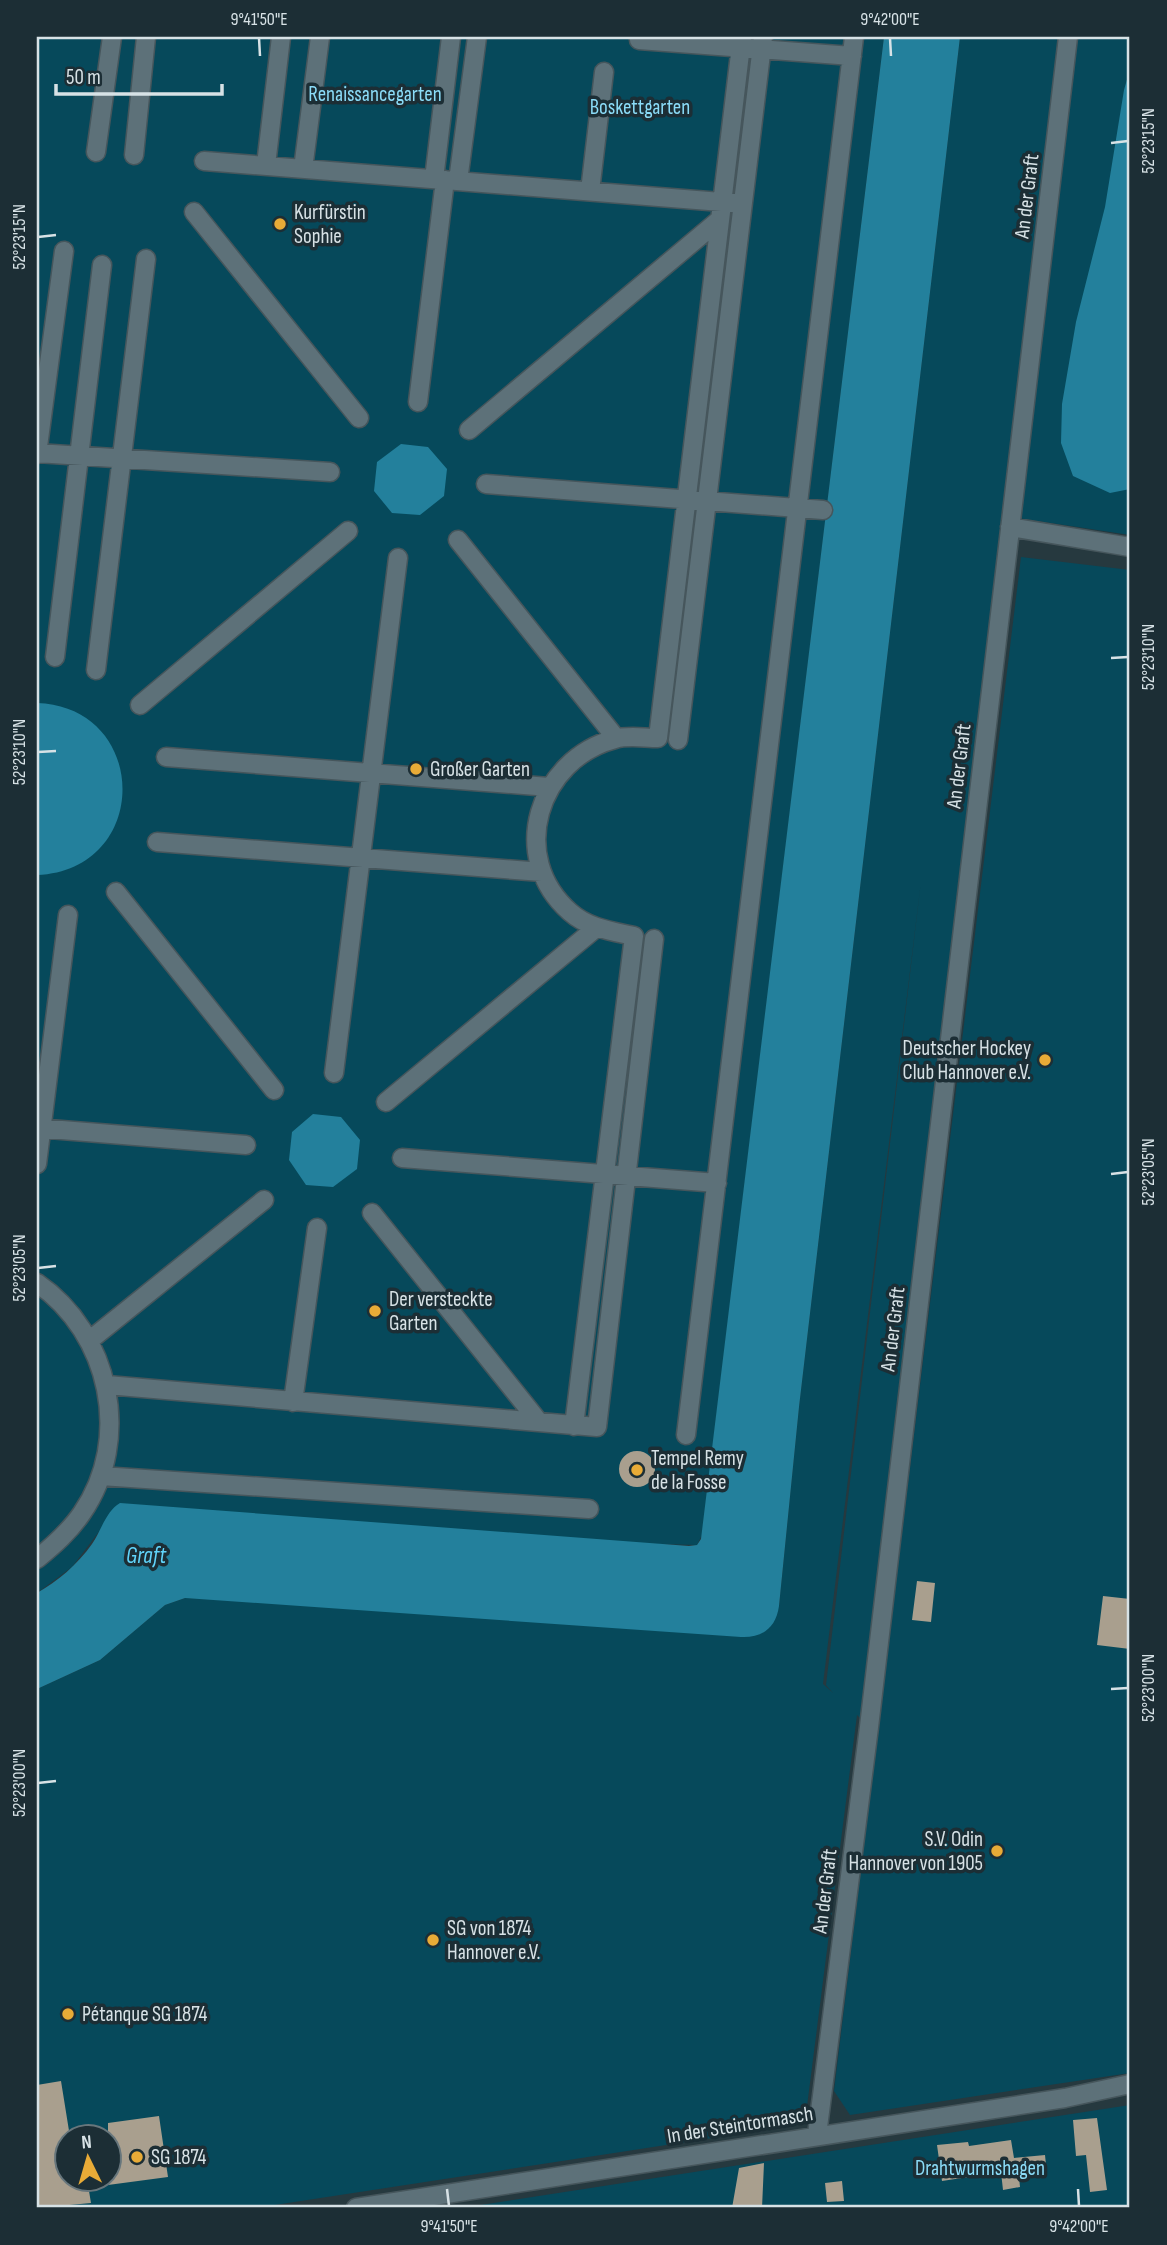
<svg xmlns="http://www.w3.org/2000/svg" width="1167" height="2245" viewBox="0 0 1167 2245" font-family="'Sofia Sans Condensed',sans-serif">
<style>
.green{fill:#06495b;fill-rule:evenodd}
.water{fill:#23809c}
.building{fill:#a99f8e}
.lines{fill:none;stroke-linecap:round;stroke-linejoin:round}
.street-casing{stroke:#46565c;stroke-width:21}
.street{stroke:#5d7179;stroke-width:18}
.ticks{fill:none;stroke:#d7e2e6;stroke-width:2.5}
.poi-dot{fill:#e8ab37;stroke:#1c2e35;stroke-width:2.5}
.labels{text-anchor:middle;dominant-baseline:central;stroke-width:7;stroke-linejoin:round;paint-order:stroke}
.park-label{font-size:21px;fill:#8bdcf8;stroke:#1c2e35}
.street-label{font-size:21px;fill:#d7e2e6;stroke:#1c2e35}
.poi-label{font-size:21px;fill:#d7e2e6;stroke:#1c2e35;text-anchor:start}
.water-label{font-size:23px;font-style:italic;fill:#61d5fb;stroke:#1c2e35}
.neatline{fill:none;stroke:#d7e2e6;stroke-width:2.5}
.ticks-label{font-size:18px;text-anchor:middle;fill:#d7e2e6}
</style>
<rect width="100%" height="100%" fill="#26393f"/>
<path class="green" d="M 37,37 L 884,37 L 702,1535 L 697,1545 L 101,1529 L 72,1567 L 37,1593 Z
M 960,37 L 1064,37 L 863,1721 L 857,1715 L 806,2114 L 796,2125 L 255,2208 L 37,2208 L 37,1689 L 100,1660 L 165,1605 L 185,1598 L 779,1606 L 799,1407 ZM 921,881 L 826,1685 L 833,1693 L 823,1684 ZM 66,2136 L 108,2136 L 108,2178 L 66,2178 Z
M 1075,37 L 1130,37 L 1130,535 L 1018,518 Z
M 1021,557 L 1130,570 L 1130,2073 L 850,2115 L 834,2091 Z
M 1130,2105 L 1130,2208 L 461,2208 Z"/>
<path class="water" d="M 884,37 L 960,37 L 799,1407 L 779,1606 C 776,1628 762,1638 741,1637 L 185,1598 L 165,1605 L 100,1660 L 37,1689 L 37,1593 C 58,1581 77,1565 92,1544 C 101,1531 106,1511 120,1503 L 689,1546 L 697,1545 L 701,1539 Z
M 1130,69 L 1130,489 L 1110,493 L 1073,476 L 1061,443 L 1062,404 L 1076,322 L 1105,207 L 1124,90 Z
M 401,444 L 428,447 L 447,469 L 444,496 L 420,515 L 392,513 L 374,491 L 377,462 Z
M 37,703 C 150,707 152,870 37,875 Z
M 313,1114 L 341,1117 L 360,1140 L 357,1169 L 333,1187 L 306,1185 L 289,1160 L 292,1132 Z"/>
<path class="building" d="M619 1469a18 18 0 1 1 36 0a18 18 0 1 1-36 0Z
M 917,1581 L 935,1583 L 931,1622 L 912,1620 Z
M 1103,1596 L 1130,1599 L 1130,1649 L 1097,1645 Z
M 61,2081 L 70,2137 L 66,2137 L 66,2179 L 87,2179 L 91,2203 L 37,2208 L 37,2085 Z
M 159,2116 L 168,2177 L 108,2185 L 108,2123 Z
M 1097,2118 L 1107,2190 L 1090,2192 L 1086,2155 L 1076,2156 L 1073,2120 Z
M 1011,2140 L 1014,2158 L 1045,2155 L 1047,2175 L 1019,2177 L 1020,2187 L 1003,2190 L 1001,2172 L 942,2181 L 937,2145 L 968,2142 L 969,2146 Z
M 764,2163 L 762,2208 L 732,2208 L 739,2168 Z
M 842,2181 L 844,2201 L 827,2202 L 825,2183 Z"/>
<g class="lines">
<defs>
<path id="street" d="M 639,40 L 852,56
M 96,152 L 112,37
M 134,155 L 146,37
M 204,161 L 734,203
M 266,165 L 281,37
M 303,169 L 320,37
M 434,179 L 451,37
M 458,181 L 477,37
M 590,191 L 604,72
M 194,212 L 359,418
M 418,402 L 445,180
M 469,430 L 718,221
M 37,453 L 330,472
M 37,454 L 64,251
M 486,484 L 823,510
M 1010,527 L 1130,547
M 458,540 L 616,738
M 55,657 L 102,265
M 96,670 L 146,259
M 140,705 L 348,531
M 678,740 L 763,37
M 166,757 L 549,787
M 157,842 L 542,872
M 116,892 L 274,1090
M 334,1073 L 398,558
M 386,1102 L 596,928
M 37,1128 L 246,1145
M 402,1158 L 717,1183
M 37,1164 L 68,915
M 372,1213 L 539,1422
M 37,1283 C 110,1333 133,1439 82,1513 C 70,1531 54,1545 37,1559
M 90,1340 L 264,1200
M 107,1385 L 597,1427 L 654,939
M 293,1402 L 317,1228
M 574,1426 L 634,936 C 611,931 588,928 570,912 C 507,857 538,759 615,739 C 627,735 644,738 658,738 L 742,37
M 686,1435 L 854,37
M 101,1476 L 589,1509
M 817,2135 L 869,1727 L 1068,37
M 356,2208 L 1065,2098 L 1130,2084"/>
</defs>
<use href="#street" class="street-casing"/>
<use href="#street" class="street"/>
</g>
<path class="ticks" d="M 259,38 L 260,56M 890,38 L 891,56M 1111,143 L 1128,141M 38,237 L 56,235M 1111,658 L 1128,657M 38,752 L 56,751M 1111,1174 L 1128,1172M 38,1268 L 56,1266M 1111,1689 L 1128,1688M 38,1783 L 56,1781M 447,2189 L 449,2206M 1078,2189 L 1079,2206"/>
<g class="poi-dot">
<circle cx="280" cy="224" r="7"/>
<circle cx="416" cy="769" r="7"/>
<circle cx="1045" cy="1060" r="7"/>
<circle cx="375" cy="1311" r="7"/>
<circle cx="637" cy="1470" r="7"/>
<circle cx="997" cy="1851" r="7"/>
<circle cx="433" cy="1940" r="7"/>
<circle cx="68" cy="2014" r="7"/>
<circle cx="137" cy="2157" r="7"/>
</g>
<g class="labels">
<g class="park-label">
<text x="375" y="94">Renaissancegarten</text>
<text x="640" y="107">Boskettgarten</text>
<text x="980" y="2168">Drahtwurmshagen</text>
</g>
<g class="street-label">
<text transform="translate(1027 196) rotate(-83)">An der Graft</text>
<text transform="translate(959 766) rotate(-83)">An der Graft</text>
<text transform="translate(893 1329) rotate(-83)">An der Graft</text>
<text transform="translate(825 1891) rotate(-83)">An der Graft</text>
<text transform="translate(740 2125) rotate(-9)">In der Steintormasch</text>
</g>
<g class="poi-label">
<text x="294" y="212">Kurfürstin<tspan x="294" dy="24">Sophie</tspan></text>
<text x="430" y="769">Großer Garten</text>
<text x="1031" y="1048" text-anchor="end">Deutscher Hockey<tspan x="1031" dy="24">Club Hannover e.V.</tspan></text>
<text x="389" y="1299">Der versteckte<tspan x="389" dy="24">Garten</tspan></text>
<text x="651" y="1458">Tempel Remy<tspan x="651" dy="24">de la Fosse</tspan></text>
<text x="983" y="1839" text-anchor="end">S.V. Odin<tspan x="983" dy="24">Hannover von 1905</tspan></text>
<text x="447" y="1928">SG von 1874<tspan x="447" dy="24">Hannover e.V.</tspan></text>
<text x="82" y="2014">Pétanque SG 1874</text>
<text x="151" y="2157">SG 1874</text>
</g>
<g class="water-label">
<text x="146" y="1556">Graft</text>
</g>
</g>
<rect width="1167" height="2245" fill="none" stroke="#1c2e35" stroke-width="77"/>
<g transform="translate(88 2158) rotate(355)"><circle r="33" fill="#1c2e35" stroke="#67767c" stroke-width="2"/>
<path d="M0-5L12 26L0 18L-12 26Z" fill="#e8ab37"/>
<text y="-10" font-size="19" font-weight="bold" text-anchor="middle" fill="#d7e2e6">N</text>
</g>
<path d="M56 84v10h166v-10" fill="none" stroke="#d7e2e6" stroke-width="3.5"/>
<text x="66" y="84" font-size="21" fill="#d7e2e6" stroke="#1c2e35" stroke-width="5" paint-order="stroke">50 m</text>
<rect x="38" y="38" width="1090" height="2168" class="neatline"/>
<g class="ticks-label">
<text x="259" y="25">9°41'50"E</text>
<text x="890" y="25">9°42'00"E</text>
<text transform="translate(1148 141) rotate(-90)" y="6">52°23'15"N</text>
<text transform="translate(19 237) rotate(-90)" y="6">52°23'15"N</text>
<text transform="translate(1148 657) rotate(-90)" y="6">52°23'10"N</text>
<text transform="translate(19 752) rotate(-90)" y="6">52°23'10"N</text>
<text transform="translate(1148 1172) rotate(-90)" y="6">52°23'05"N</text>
<text transform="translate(19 1268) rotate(-90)" y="6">52°23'05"N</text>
<text transform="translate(1148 1688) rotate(-90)" y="6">52°23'00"N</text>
<text transform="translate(19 1783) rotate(-90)" y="6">52°23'00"N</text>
<text x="449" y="2232">9°41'50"E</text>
<text x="1079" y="2232">9°42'00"E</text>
</g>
</svg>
